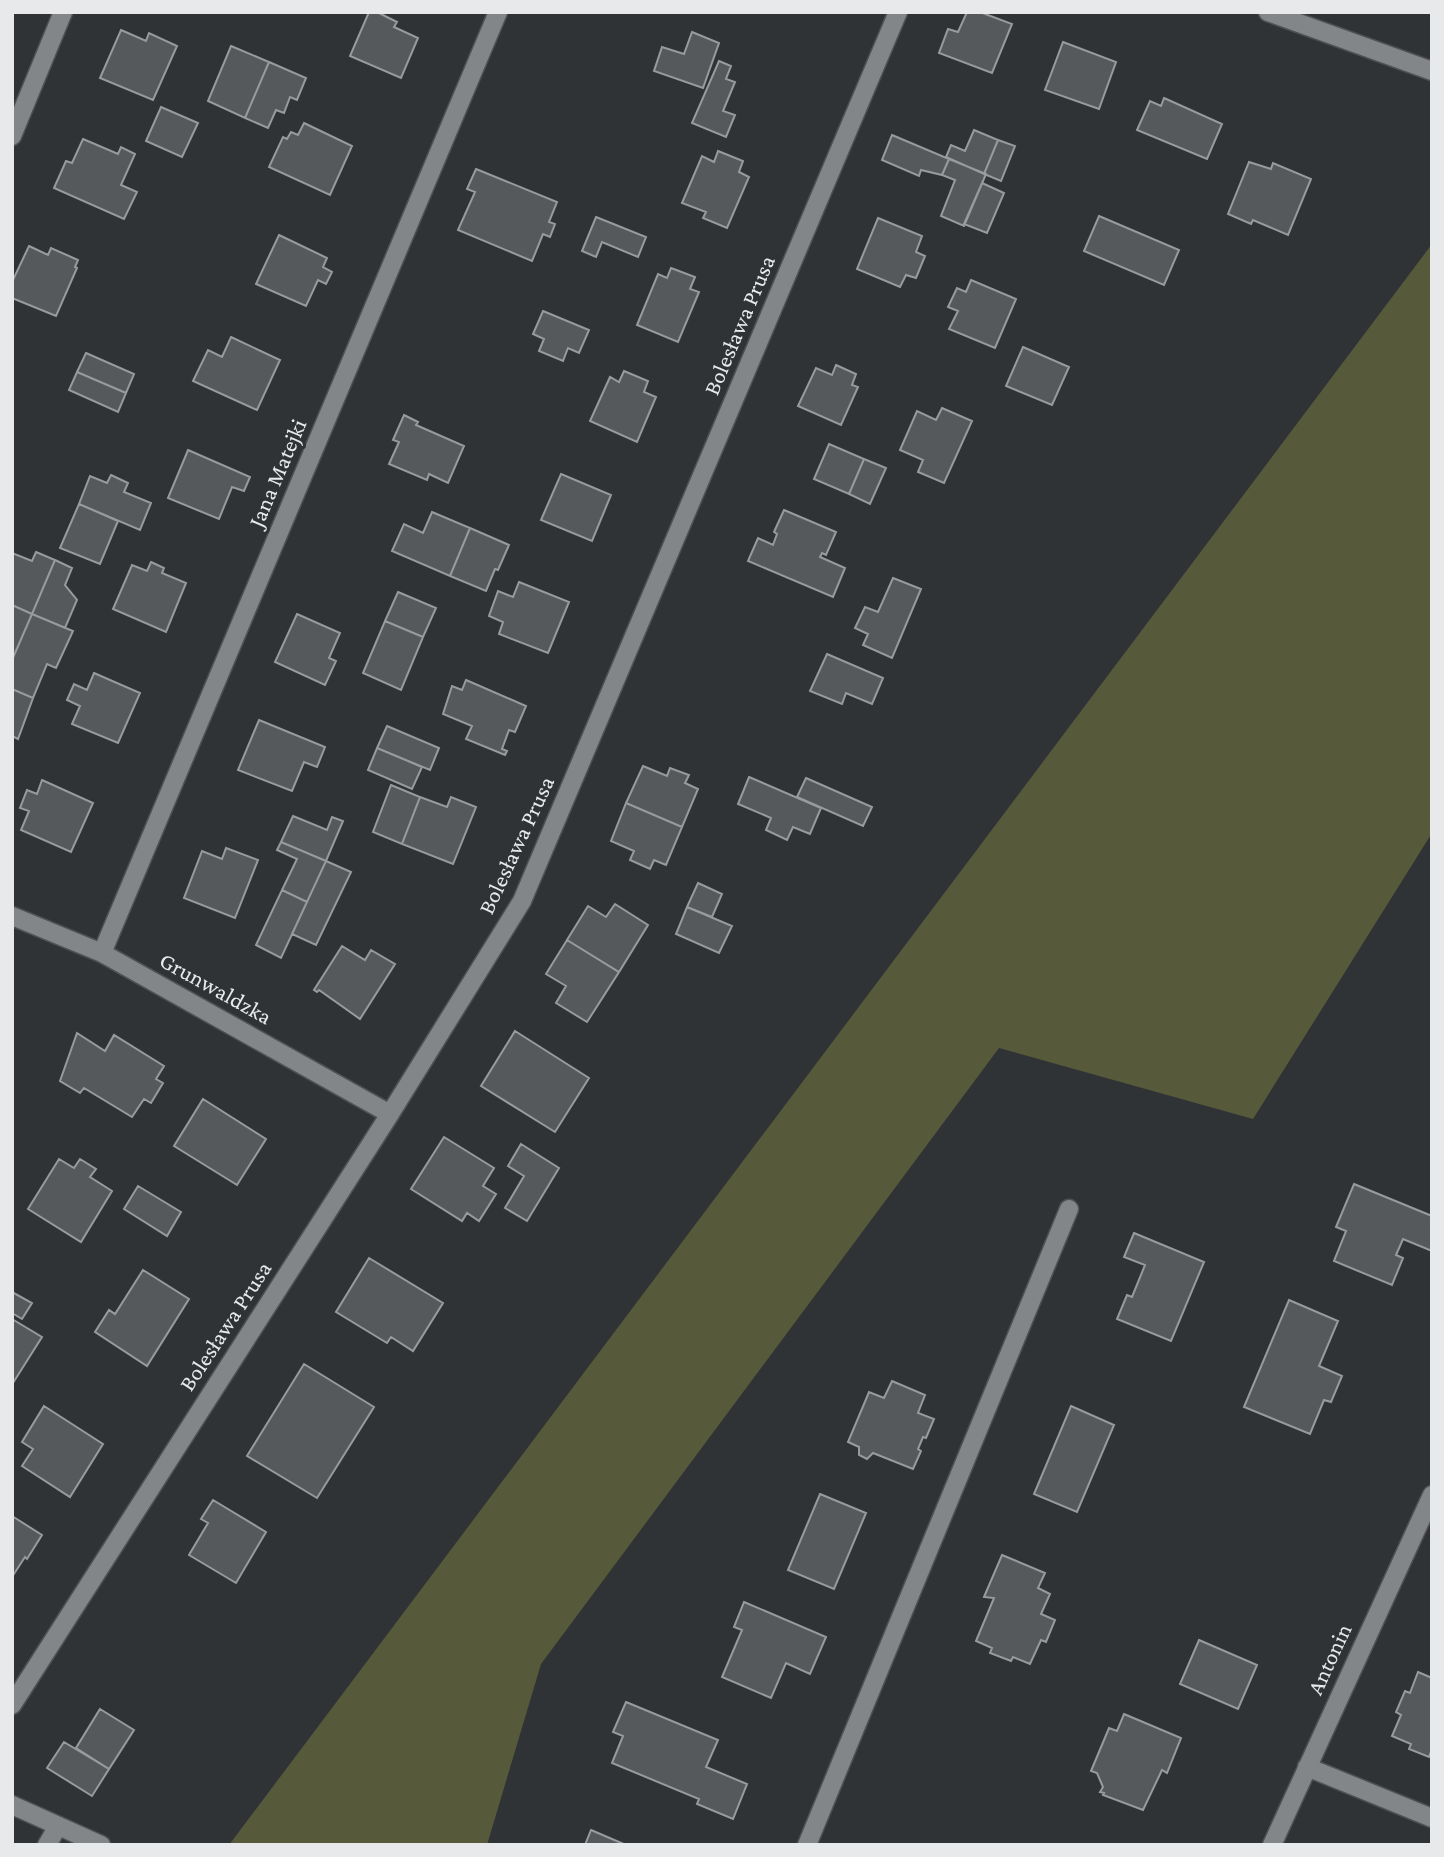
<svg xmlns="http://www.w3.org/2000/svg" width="1444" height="1857" viewBox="0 0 1444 1857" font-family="'Crimson Pro',serif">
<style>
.green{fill:#57593b}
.building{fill:#56595c;stroke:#989b9e;stroke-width:2}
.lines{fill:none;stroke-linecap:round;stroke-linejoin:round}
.lane-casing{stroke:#4e5053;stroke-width:21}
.street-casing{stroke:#4e5053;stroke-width:21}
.lane{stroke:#838689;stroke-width:18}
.street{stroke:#838689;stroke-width:18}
.labels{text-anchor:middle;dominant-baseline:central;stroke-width:6;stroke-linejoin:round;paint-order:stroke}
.street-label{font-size:23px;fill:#e7e9eb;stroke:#303336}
</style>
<rect width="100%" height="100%" fill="#303336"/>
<path class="green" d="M 1432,244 L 1432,833 L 1253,1119 L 999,1048 L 541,1664 L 487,1845 L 229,1845 Z"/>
<path class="building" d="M 369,12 L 377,12 L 397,22 L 394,27 L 418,38 L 401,78 L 350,56 Z
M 967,12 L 980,12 L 1012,24 L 992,73 L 939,53 L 948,29 L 958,32 Z
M 121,30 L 146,41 L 149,33 L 177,46 L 153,100 L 100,78 Z
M 692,32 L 719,43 L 703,88 L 654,71 L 662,47 L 684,54 Z
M 1063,42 L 1116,62 L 1099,109 L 1045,90 Z
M 231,46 L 269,62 L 245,118 L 208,101 Z
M 719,61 L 731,66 L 726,79 L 735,82 L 723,111 L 735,115 L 726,137 L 692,123 Z
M 269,62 L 306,78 L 297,100 L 290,97 L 284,113 L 276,110 L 268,128 L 245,118 Z
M 1164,98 L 1222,124 L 1207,159 L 1137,130 L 1150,101 L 1161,106 Z
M 161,107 L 198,123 L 182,157 L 146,141 Z
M 304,123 L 352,146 L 330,195 L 269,167 L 283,137 L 287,139 L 291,132 L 298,135 Z
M 974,130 L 998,140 L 984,174 L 946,157 L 951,145 L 965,151 Z
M 892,135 L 949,159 L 942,175 L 921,170 L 919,176 L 882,160 Z
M 83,139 L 118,154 L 121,147 L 135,154 L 121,185 L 137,192 L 124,219 L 54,188 L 66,161 L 72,163 Z
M 998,140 L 1015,146 L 1001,181 L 984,174 Z
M 718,151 L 743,161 L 739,172 L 749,177 L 727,228 L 703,218 L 706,212 L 682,203 L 702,156 L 714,162 Z
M 949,159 L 986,174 L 964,226 L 941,216 L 955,180 L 942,175 Z
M 1249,162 L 1271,169 L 1273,163 L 1311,179 L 1288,235 L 1253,220 L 1251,224 L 1228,214 Z
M 476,169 L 557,202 L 549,222 L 555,224 L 550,237 L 543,234 L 532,261 L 458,230 L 475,192 L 467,189 Z
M 982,183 L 1004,193 L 987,233 L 964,224 Z
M 1099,216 L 1179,250 L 1164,285 L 1084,251 Z
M 596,217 L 646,237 L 638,257 L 602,242 L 596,257 L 582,251 Z
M 878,218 L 922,236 L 916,252 L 925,256 L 916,278 L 906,275 L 900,287 L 857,269 Z
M 279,235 L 327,258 L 323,267 L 332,272 L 326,284 L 318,280 L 306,306 L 256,284 Z
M 29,246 L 48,255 L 51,248 L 78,260 L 75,267 L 77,268 L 56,316 L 12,298 L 12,282 Z
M 671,268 L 695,277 L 690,289 L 699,292 L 678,342 L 637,325 L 658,274 L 667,278 Z
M 971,280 L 1016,299 L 995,348 L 949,329 L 958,311 L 948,307 L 957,288 L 966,292 Z
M 543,311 L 589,330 L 579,353 L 568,348 L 563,361 L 539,351 L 544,339 L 533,334 Z
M 231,337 L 280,360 L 257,410 L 193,381 L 208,350 L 222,357 Z
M 1023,347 L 1069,367 L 1052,405 L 1006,386 Z
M 86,353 L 134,374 L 126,393 L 77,372 Z
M 836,365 L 856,374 L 852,385 L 858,387 L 841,425 L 798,406 L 816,368 L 832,375 Z
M 624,371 L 648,381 L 644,392 L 656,397 L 637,442 L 590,421 L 610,377 L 619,382 Z
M 77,372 L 126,393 L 118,412 L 69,390 Z
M 942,408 L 972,421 L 944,483 L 918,472 L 923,460 L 900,450 L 917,411 L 936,420 Z
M 404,415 L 418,422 L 416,425 L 464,446 L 448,483 L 429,474 L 427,480 L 389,464 L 399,442 L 393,440 Z
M 829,444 L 864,459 L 849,494 L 814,479 Z
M 188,450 L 250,477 L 244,491 L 232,487 L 219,519 L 168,498 Z
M 864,459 L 886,468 L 870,504 L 849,494 Z
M 561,474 L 611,495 L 592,541 L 541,520 Z
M 111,475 L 128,483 L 124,492 L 151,503 L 140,530 L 79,504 L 90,476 L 107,483 Z
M 79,504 L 118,521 L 100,564 L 60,548 Z
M 784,510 L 836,532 L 826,555 L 822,553 L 820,557 L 845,568 L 833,597 L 748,561 L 758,538 L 773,545 L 777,534 L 774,532 Z
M 432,512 L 470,528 L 450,576 L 392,551 L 404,524 L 423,533 Z
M 470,528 L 509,545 L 498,570 L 495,569 L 486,591 L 450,576 Z
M 36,552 L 55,560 L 32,614 L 12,605 L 12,553 L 32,561 Z
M 55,560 L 72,568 L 65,585 L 77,600 L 65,628 L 32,614 Z
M 151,562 L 164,568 L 162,573 L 186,583 L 166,632 L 113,609 L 132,565 L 147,571 Z
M 893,578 L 921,589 L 892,658 L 863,645 L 868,634 L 855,628 L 865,607 L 878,612 Z
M 519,582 L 569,602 L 548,653 L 499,634 L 503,622 L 489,616 L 498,591 L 513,597 Z
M 398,592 L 436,608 L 423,637 L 385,621 Z
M 12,605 L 32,614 L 12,660 Z
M 32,614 L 73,631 L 56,668 L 47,664 L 33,698 L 12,689 L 12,660 Z
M 297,614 L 340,633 L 329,658 L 336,661 L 325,685 L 275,662 Z
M 385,621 L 423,637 L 401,690 L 363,673 Z
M 827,654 L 883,678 L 872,704 L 846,693 L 842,704 L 810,691 Z
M 94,673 L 140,693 L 118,743 L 72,724 L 80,706 L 67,700 L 74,684 L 87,690 Z
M 466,680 L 526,706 L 515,732 L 509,730 L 502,749 L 507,751 L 505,755 L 466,739 L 472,726 L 443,714 L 452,686 L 462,690 Z
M 12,689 L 33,698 L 18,739 L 12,736 Z
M 259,720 L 325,747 L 317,767 L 304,762 L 292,791 L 238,770 Z
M 387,726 L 439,748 L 430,770 L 377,748 Z
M 377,748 L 422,767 L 412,789 L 368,770 Z
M 643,766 L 667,776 L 670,768 L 689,775 L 685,783 L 698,789 L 682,827 L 626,803 Z
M 749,777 L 821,808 L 810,834 L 793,827 L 787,840 L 766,830 L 771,818 L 738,804 Z
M 806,778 L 872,807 L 863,826 L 797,797 Z
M 42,780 L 93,803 L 71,852 L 21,830 L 29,811 L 20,808 L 27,790 L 37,794 Z
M 391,785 L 420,797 L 402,844 L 373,832 Z
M 420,797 L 447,807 L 451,797 L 476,807 L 453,864 L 402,844 Z
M 626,803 L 682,827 L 666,865 L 654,860 L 650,869 L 630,860 L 634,851 L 611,841 Z
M 293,816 L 327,830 L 332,817 L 343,821 L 326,861 L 281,842 Z
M 281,842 L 326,861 L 307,902 L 282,890 L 297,859 L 277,850 Z
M 226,848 L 258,860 L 235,918 L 184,898 L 202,851 L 222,859 Z
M 326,861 L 351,872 L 316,945 L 292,934 Z
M 698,883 L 722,894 L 712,917 L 687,907 Z
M 282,890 L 307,902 L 281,958 L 256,945 Z
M 615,904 L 648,925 L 619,972 L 567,940 L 588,906 L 606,917 Z
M 687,907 L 732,926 L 719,953 L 676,934 Z
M 567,940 L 619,972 L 587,1022 L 556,1003 L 566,986 L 546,974 Z
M 342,946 L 365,960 L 371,950 L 395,964 L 360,1019 L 319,990 L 317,992 L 314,990 Z
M 515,1031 L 589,1078 L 555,1132 L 481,1086 Z
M 77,1033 L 105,1051 L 114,1035 L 164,1066 L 156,1079 L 163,1083 L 151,1103 L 144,1099 L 132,1117 L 84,1088 L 80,1093 L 60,1081 Z
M 203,1099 L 266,1139 L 237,1185 L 174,1146 Z
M 444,1137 L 494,1168 L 483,1186 L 496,1194 L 479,1221 L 467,1213 L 462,1221 L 411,1189 Z
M 521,1144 L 559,1168 L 527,1221 L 505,1208 L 524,1176 L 508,1166 Z
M 59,1159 L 74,1168 L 80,1159 L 96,1169 L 90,1177 L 112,1191 L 81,1242 L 28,1209 Z
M 1354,1184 L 1432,1216 L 1432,1251 L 1403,1239 L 1396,1255 L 1403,1258 L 1392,1285 L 1334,1261 L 1346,1231 L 1336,1227 Z
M 138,1186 L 181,1212 L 167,1236 L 124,1209 Z
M 1134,1233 L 1204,1262 L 1171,1341 L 1117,1319 L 1127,1295 L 1132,1297 L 1145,1265 L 1124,1257 Z
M 369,1258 L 443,1303 L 413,1351 L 391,1337 L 387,1343 L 336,1312 Z
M 143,1270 L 189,1299 L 147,1366 L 95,1332 L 109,1310 L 115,1314 Z
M 12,1292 L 32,1303 L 22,1319 L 12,1313 Z
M 1289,1300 L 1338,1321 L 1319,1366 L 1342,1376 L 1331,1402 L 1324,1400 L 1310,1434 L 1244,1407 Z
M 12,1319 L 42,1337 L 13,1383 L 12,1382 Z
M 304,1364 L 374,1407 L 317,1498 L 247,1456 Z
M 892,1381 L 925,1395 L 918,1413 L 934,1419 L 926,1438 L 923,1437 L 918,1449 L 921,1451 L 913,1469 L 873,1453 L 867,1459 L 859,1455 L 859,1447 L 848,1442 L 869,1392 L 884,1398 Z
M 44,1406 L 103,1444 L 70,1497 L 22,1466 L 33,1449 L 22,1442 Z
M 1071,1406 L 1114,1425 L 1077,1512 L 1034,1494 Z
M 820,1494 L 866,1513 L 834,1589 L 788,1570 Z
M 213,1500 L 266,1532 L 236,1583 L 189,1555 L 208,1523 L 201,1519 Z
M 12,1516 L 42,1535 L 27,1559 L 25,1557 L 12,1577 Z
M 1002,1555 L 1045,1573 L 1038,1588 L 1050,1594 L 1041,1614 L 1055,1620 L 1046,1642 L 1041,1640 L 1030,1664 L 1013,1657 L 1011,1661 L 990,1653 L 992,1648 L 976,1641 L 994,1598 L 984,1597 Z
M 744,1602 L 826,1637 L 810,1674 L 786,1663 L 771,1698 L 722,1677 L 742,1630 L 734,1627 Z
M 1199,1640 L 1257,1665 L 1238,1709 L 1180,1684 Z
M 1418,1672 L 1432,1678 L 1432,1749 L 1429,1757 L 1409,1749 L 1411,1744 L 1392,1736 L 1401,1715 L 1396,1712 L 1405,1691 L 1410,1693 Z
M 626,1702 L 718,1740 L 706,1767 L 747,1784 L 733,1819 L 697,1804 L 699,1799 L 612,1763 L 623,1736 L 613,1732 Z
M 100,1709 L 134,1730 L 109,1769 L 76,1748 Z
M 1124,1714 L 1181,1738 L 1167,1773 L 1162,1770 L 1143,1810 L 1103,1795 L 1104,1793 L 1100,1792 L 1103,1787 L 1097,1773 L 1091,1771 L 1109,1728 L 1117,1731 Z
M 64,1742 L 109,1769 L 92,1796 L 47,1768 Z
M 591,1830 L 626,1845 L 585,1845 Z"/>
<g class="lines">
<defs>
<path id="lane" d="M 47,1845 L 58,1826
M 807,1845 L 1069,1209"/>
<path id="street" d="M 1268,12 L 1432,71
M 12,136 L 63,12
M 12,916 L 102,953 L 390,1114
M 102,953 L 498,12
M 12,1705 L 390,1114 L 522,901 L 898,12
M 1307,1767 L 1432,1818
M 12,1805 L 101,1845
M 1272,1845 L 1432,1495"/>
</defs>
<use href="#lane" class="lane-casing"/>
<use href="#street" class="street-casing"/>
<use href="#lane" class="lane"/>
<use href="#street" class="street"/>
</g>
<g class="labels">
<g class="street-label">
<text transform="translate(739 325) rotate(-67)">Bolesława Prusa</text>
<text transform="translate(277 473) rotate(-67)">Jana Matejki</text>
<text transform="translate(516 845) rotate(-65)">Bolesława Prusa</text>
<text transform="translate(216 988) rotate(29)">Grunwaldzka</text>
<text transform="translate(225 1326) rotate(-57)">Bolesława Prusa</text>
<text transform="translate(1329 1659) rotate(-65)">Antonin</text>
</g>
</g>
<rect width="1444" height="1857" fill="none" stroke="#e7e9eb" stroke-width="28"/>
</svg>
